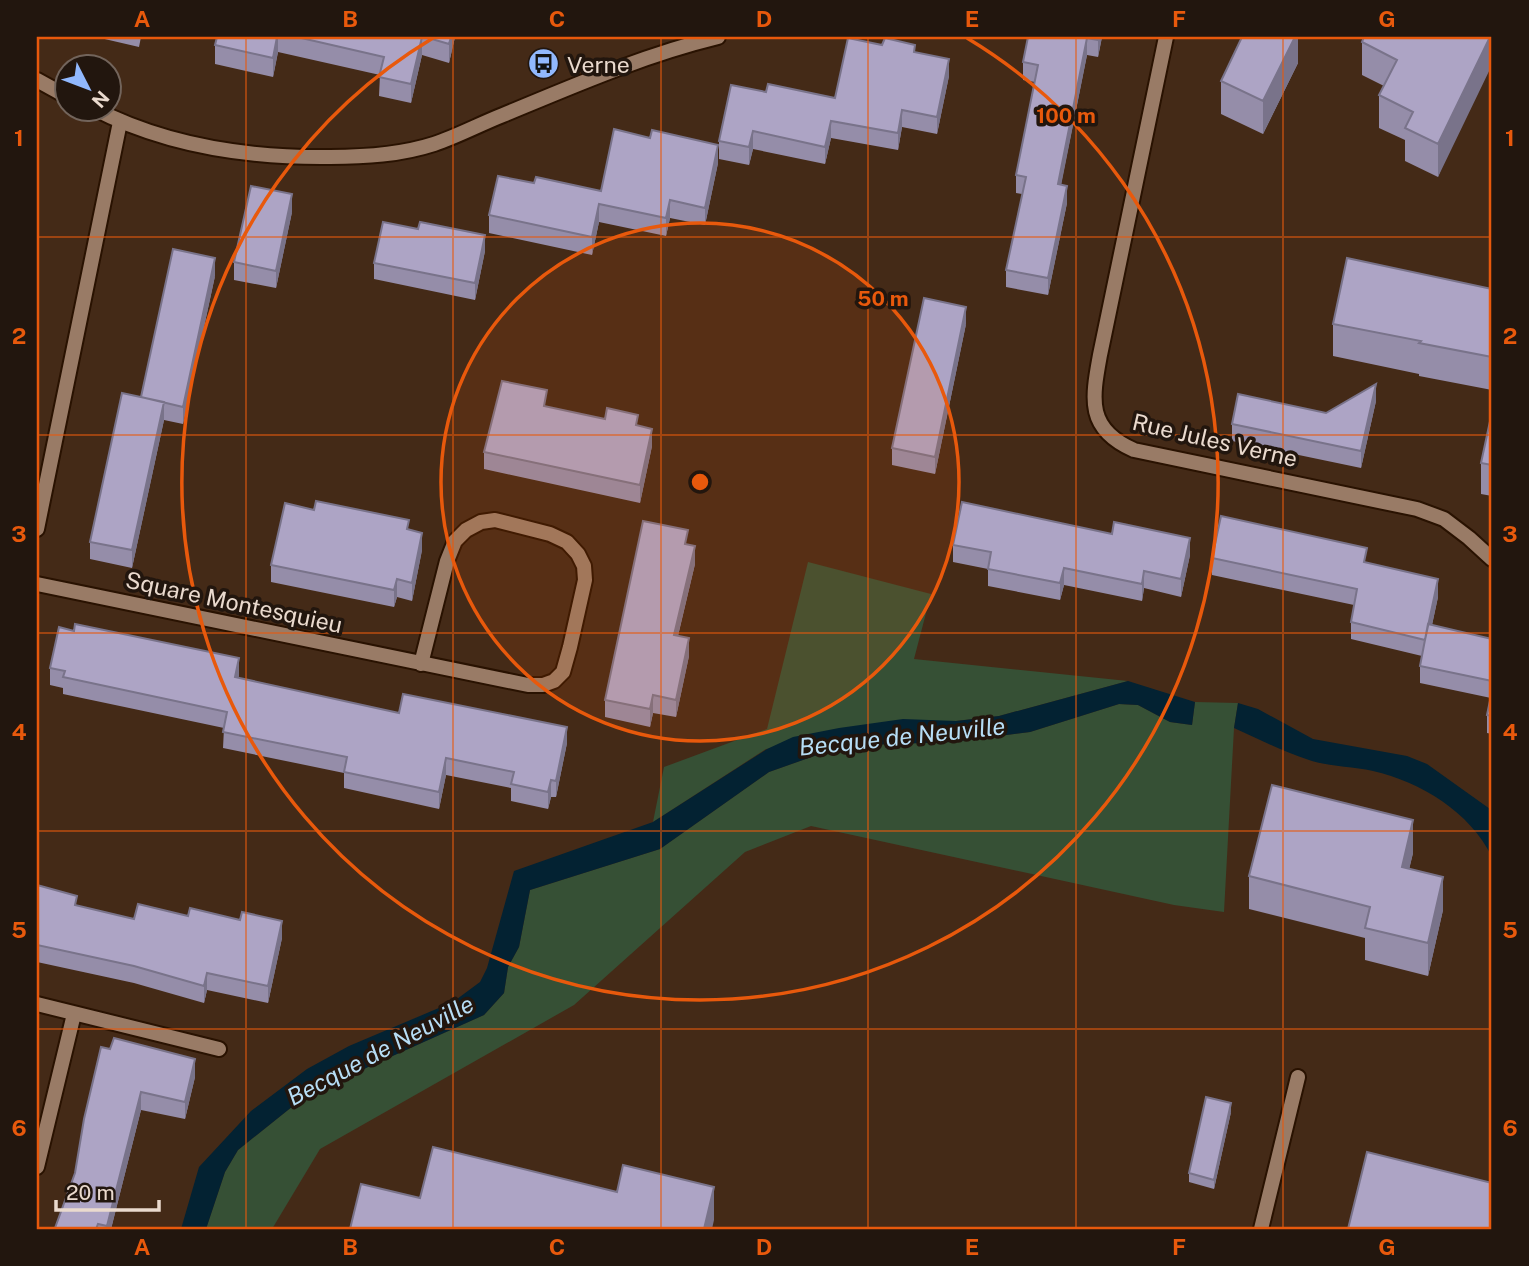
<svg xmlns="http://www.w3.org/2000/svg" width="1529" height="1266" viewBox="0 0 1529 1266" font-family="'Public Sans',sans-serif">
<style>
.green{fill:#365035}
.water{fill:#032232}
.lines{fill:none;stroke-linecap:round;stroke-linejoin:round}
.minor-casing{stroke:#291201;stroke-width:18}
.minor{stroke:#997b66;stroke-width:14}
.wall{fill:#958da9}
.shaded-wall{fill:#79738a}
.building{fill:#ada4c5;stroke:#79738a;stroke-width:2}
.grid{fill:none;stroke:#e8590c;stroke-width:2;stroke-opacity:0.55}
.ring{fill:none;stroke:#e8590c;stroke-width:3.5}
.labels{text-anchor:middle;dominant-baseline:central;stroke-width:7;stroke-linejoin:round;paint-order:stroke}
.poi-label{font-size:23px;fill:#eadace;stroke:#22160e;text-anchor:start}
.street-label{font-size:23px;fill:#eadace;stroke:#22160e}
.water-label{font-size:24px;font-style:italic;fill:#b6ddf5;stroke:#22160e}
.centre{fill:#e8590c;stroke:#22160e;stroke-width:3.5}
.ring-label{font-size:21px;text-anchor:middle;font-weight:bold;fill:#e8590c;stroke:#22160e;stroke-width:7;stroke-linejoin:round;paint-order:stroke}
.neatline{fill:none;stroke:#e8590c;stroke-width:2.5}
.grid-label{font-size:23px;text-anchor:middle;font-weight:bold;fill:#e8590c}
</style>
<rect width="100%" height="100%" fill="#442a17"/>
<path class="green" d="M 808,562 L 931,594 L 914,659 L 1128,681 L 999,716 L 956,721 L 766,749 L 653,822 L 664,767 L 767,729 Z
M 1195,702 L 1238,703 L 1234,728 L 1224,912 L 1174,905 L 811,826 L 745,852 L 574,1005 L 320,1149 L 272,1229 L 206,1229 L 225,1172 L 238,1150 L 293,1106 L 368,1067 L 484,1015 L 504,993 L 508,967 L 519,947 L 530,890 L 660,849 L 769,772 L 817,755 L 862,745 L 952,742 L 1030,732 L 1119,704 L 1138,705 L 1170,722 L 1192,725 Z"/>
<path class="water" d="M 1128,681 L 1195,702 L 1192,725 L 1170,722 L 1138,705 L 1119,704 L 1030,732 L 952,742 L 862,745 L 817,755 L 769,772 L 660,849 L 530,890 L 519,947 L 508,967 L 504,993 L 484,1015 L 368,1067 L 293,1106 L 238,1150 L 225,1172 L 206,1229 L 181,1229 L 199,1167 L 251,1111 L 307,1069 L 349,1046 L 453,1002 L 480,982 L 487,968 L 514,871 L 653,822 L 767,749 L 793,737 L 839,728 L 903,719 L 956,721 L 999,716 Z
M 1238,703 L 1258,709 L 1313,739 L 1407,756 L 1427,764 L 1490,809 L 1492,813 L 1492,857 C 1470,812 1421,782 1373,771 C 1352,766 1329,767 1309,760 C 1283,752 1259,739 1234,728 Z"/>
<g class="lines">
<defs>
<path id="minor" d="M 1166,37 L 1100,355 C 1092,399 1086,429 1134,450 L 1417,509 L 1444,519 L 1469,538 L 1492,559
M 37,80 L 66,96
M 93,108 C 166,146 248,158 330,157 C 365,157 400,155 434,144 C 458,136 480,124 503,115 C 573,86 644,55 718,37
M 37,529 L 120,122
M 37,584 L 528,685 L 543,685 L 554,681 L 563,672 L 570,647 L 585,580 L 584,566 L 578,554 L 567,542 L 550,534 L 495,520 L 481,522 L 466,530 L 455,541 L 447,561 L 421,664
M 37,1004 L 219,1049
M 37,1167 L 74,1014
M 1261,1229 L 1298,1077"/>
</defs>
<use href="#minor" class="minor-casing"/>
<use href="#minor" class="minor"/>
</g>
<path class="wall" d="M 96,37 L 141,37 L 139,47 Z
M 215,37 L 455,37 L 449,63 L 422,55 L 411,103 L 379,96 L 380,75 L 278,52 L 273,77 L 215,64 L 215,45 L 217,37 Z
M 1028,37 L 1102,37 L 1098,57 L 1087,55 L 1061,184 L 1067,203 L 1048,295 L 1006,287 L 1006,270 L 1022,194 L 1016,193 L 1016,175 L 1035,82 L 1023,80 L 1023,62 Z
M 1298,37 L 1298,63 L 1263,134 L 1221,114 L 1221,81 Z
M 1492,37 L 1438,177 L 1405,161 L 1405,140 L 1379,128 L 1379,95 L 1384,86 L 1362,75 L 1362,42 Z
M 915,52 L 949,76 L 937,134 L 902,127 L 898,150 L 831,138 L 825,164 L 753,149 L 749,165 L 719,159 L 719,141 L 835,98 Z
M 718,163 L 705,225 L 670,218 L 666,236 L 599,222 L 592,255 L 489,233 L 489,215 L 601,191 Z
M 292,212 L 276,288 L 234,280 L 234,262 Z
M 418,229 L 485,251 L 475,300 L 374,279 L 374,263 Z
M 215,276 L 183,424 L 164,420 L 132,568 L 90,559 L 90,542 L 141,397 Z
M 1492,289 L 1492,390 L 1419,376 L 1419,374 L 1333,356 L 1333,324 Z
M 966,324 L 935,474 L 892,465 L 892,448 Z
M 1376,401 L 1361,468 L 1232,441 L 1232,424 L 1326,413 Z
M 547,407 L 638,426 L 652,446 L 640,503 L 484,469 L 484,452 Z
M 1492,412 L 1492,496 L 1481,494 L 1481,463 Z
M 409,530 L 422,550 L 412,601 L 397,597 L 394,607 L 271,582 L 271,565 Z
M 688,545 L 695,564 L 678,636 L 689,656 L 676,717 L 653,713 L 650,727 L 605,717 L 605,700 Z
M 953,545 L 1190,555 L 1181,597 L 1144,588 L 1142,601 L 1064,585 L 1060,600 L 988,586 L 988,569 L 953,562 Z
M 1212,558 L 1367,563 L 1438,597 L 1432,625 L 1492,639 L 1492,734 L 1487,733 L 1487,715 L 1491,698 L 1420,683 L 1420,666 L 1422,656 L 1351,639 L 1351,622 L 1354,605 L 1212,575 Z
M 50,668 L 239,675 L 238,678 L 399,713 L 567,743 L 556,797 L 551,797 L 548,809 L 511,801 L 511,788 L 446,775 L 439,809 L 344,788 L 344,773 L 223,748 L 224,728 L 63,694 L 63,688 L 50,685 Z
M 1413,853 L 1409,869 L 1443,910 L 1428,976 L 1365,960 L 1365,938 L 1249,909 L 1249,876 Z
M 37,885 L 77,906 L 134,919 L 282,938 L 268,1003 L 207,990 L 204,1003 L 134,983 L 37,962 Z
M 101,1047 L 195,1077 L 185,1119 L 141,1110 L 111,1229 L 49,1229 L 55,1228 L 75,1173 Z
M 1231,1112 L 1214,1189 L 1189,1182 L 1189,1173 Z"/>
<path class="shaded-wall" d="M 277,37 L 278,37 L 278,52 L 273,77 L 273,58 Z
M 422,37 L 422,55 L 411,103 L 411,84 Z
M 451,37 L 455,37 L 449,63 L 449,44 Z
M 1099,37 L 1102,37 L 1098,57 L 1098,40 Z
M 1295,37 L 1298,37 L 1298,63 L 1263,134 L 1263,101 Z
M 1490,37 L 1492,37 L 1492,65 L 1438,177 L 1438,144 Z
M 1087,38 L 1087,55 L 1058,201 L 1058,184 Z
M 949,59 L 949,76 L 937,134 L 937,117 Z
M 902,110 L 902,127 L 898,150 L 898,133 Z
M 831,121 L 831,138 L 825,164 L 825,147 Z
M 753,131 L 753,149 L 749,165 L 749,147 Z
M 718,145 L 718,163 L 705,225 L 705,208 Z
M 1067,186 L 1067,203 L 1048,295 L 1048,278 Z
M 292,194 L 292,212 L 276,288 L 276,271 Z
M 670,200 L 670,218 L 666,236 L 666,218 Z
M 599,204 L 599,222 L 592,255 L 592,237 Z
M 485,235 L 485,251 L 475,300 L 475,283 Z
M 215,258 L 215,276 L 183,424 L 183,407 Z
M 966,307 L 966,324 L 935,474 L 935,457 Z
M 1376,384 L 1376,401 L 1361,468 L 1361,451 Z
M 164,402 L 164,420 L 132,568 L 132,550 Z
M 652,429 L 652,446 L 640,503 L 640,485 Z
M 422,533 L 422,550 L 412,601 L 412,583 Z
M 1190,538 L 1190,555 L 1181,597 L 1181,579 Z
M 695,546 L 695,564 L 674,652 L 674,635 Z
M 1064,568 L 1064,585 L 1060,600 L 1060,583 Z
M 1144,571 L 1144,588 L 1142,601 L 1142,584 Z
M 397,579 L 397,597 L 394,607 L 394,590 Z
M 1438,579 L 1438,597 L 1425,657 L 1425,640 Z
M 689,638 L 689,656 L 676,717 L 676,700 Z
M 239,658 L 239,675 L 235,694 L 235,677 Z
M 653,695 L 653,713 L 650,727 L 650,709 Z
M 567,727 L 567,743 L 556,797 L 556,781 Z
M 446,758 L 446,775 L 439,809 L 439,792 Z
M 551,780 L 551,797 L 548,809 L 548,792 Z
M 1413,820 L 1413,853 L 1402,900 L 1402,867 Z
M 1443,877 L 1443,910 L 1428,976 L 1428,943 Z
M 282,921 L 282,938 L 268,1003 L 268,986 Z
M 207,973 L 207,990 L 204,1003 L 204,986 Z
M 195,1059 L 195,1077 L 185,1119 L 185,1102 Z
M 141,1092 L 141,1110 L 111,1229 L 107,1229 Z
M 1231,1103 L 1231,1112 L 1214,1189 L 1214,1180 Z
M 714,1187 L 714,1220 L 712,1229 L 704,1229 Z"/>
<path class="building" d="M 217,37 L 277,37 L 273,58 L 215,45 Z
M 297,37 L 422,37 L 411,84 L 379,77 L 384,57 Z
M 425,37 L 451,37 L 449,44 Z
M 1028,37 L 1099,37 L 1098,40 L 1087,38 L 1058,184 L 1067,186 L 1048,278 L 1006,270 L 1026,177 L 1016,175 L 1038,65 L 1023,62 Z
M 1242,37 L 1295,37 L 1263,101 L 1221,81 Z
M 1364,37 L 1490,37 L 1438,144 L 1405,128 L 1413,112 L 1379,95 L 1397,60 L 1362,42 Z
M 848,38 L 882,45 L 885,38 L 915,45 L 914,52 L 949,59 L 937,117 L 902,110 L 898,133 L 831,121 L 825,147 L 753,131 L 749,147 L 719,141 L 731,85 L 766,92 L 768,84 L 835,98 Z
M 614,129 L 650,138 L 652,130 L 718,145 L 705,208 L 670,200 L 666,218 L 599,204 L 592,237 L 489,215 L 498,176 L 534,183 L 536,177 L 601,191 Z
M 251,186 L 292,194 L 276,271 L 234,262 Z
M 383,222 L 418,229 L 420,222 L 485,235 L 475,283 L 374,263 Z
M 173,249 L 215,258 L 183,407 L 141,397 Z
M 1347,258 L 1492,289 L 1492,357 L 1419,343 L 1421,341 L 1333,324 Z
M 924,298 L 966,307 L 935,457 L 892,448 Z
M 502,381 L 547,390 L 544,406 L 605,419 L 607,408 L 638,415 L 636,425 L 652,429 L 640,485 L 484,452 Z
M 1376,384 L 1361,451 L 1232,424 L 1238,394 L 1326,413 Z
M 122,393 L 164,402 L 132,550 L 90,542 Z
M 1492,412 L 1492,465 L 1481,463 Z
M 316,501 L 409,520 L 407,529 L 422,533 L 412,583 L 397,579 L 394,590 L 271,565 L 285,503 L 314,510 Z
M 962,502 L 1112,534 L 1114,522 L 1190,538 L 1181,579 L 1144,571 L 1142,584 L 1064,568 L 1060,583 L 988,569 L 991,552 L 953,545 Z
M 1221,516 L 1367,548 L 1364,562 L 1438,579 L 1425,640 L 1351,622 L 1357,589 L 1212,558 Z
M 643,521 L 688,530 L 685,544 L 695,546 L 674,635 L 689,638 L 676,700 L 653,695 L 650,709 L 605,700 Z
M 75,624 L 239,658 L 235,677 L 399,713 L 403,694 L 567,727 L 556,781 L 551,780 L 548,792 L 511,784 L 514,772 L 446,758 L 439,792 L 344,772 L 347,757 L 223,732 L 227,712 L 63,677 L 65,671 L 50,668 L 59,627 L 74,631 Z
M 1428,624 L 1492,639 L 1492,681 L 1420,666 Z
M 1492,691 L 1492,716 L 1487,715 Z
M 1272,785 L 1413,820 L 1402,867 L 1443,877 L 1428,943 L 1365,928 L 1370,907 L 1249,876 Z
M 37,885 L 77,896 L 75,905 L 134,919 L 138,904 L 188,916 L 190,908 L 240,920 L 242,912 L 282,921 L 268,986 L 207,973 L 204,986 L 134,966 L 37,945 Z
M 114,1038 L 195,1059 L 185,1102 L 141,1092 L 107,1226 L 98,1224 L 96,1229 L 49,1229 L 49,1228 L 55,1228 L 75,1173 L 84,1119 L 101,1047 L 110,1049 Z
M 1206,1097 L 1231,1103 L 1214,1180 L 1189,1173 Z
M 433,1147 L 617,1192 L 623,1165 L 714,1187 L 704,1229 L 350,1229 L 361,1184 L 420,1198 Z
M 1367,1152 L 1492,1183 L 1492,1229 L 1348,1229 Z"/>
<path class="grid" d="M 246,37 L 246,1229M 453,37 L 453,1229M 661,37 L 661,1229M 868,37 L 868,1229M 1076,37 L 1076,1229M 1283,37 L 1283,1229M 37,237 L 1492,237M 37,435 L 1492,435M 37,633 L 1492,633M 37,831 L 1492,831M 37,1029 L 1492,1029"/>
<circle cx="700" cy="482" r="259" fill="#e8590c" fill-opacity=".12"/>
<g class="ring">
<circle cx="700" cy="482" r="259"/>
<path d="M967 38A518 518 0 1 1 433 38"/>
</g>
<defs>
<symbol id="bus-disc" viewBox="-11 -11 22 22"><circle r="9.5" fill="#91b8fd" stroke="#22160e"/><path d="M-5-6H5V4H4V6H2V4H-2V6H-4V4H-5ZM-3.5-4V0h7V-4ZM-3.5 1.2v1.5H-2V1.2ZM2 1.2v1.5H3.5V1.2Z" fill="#111"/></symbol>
</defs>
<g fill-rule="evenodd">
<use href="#bus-disc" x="526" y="46" width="35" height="35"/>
</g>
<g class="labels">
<g class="poi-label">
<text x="567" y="64">Verne</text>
</g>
<g class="street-label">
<text transform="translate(1215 440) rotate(13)">Rue Jules Verne</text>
<text transform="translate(234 602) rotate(12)">Square Montesquieu</text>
</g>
<g class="water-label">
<text transform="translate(902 736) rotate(-6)">Becque de Neuville</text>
<text transform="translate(380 1050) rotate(-28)">Becque de Neuville</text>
</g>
</g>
<circle cx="700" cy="482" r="10" class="centre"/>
<g class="ring-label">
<text x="1066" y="123">100 m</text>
<text x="883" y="306">50 m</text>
</g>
<rect width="1529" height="1266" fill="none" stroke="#22160e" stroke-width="77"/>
<g transform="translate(88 88) rotate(132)"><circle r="33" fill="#22160e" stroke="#72645b" stroke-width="2"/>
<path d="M0-5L12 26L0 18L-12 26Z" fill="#91b8fd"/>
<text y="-10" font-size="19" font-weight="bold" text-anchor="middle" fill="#eadace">N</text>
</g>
<path d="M56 1200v10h103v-10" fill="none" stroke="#eadace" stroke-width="3.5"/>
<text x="66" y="1200" font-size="21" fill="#eadace" stroke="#22160e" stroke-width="5" paint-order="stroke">20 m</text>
<rect x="38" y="38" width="1452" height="1190" class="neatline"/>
<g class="grid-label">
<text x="142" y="27">A</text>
<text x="350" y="27">B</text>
<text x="557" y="27">C</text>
<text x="764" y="27">D</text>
<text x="972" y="27">E</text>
<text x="1179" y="27">F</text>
<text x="1387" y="27">G</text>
<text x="19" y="146">1</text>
<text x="1510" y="146">1</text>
<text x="19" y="344">2</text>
<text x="1510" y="344">2</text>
<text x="19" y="542">3</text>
<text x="1510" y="542">3</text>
<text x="19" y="740">4</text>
<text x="1510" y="740">4</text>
<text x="19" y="938">5</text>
<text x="1510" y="938">5</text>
<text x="19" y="1136">6</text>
<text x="1510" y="1136">6</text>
<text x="142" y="1255">A</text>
<text x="350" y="1255">B</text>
<text x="557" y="1255">C</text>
<text x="764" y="1255">D</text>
<text x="972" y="1255">E</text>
<text x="1179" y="1255">F</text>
<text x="1387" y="1255">G</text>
</g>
</svg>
